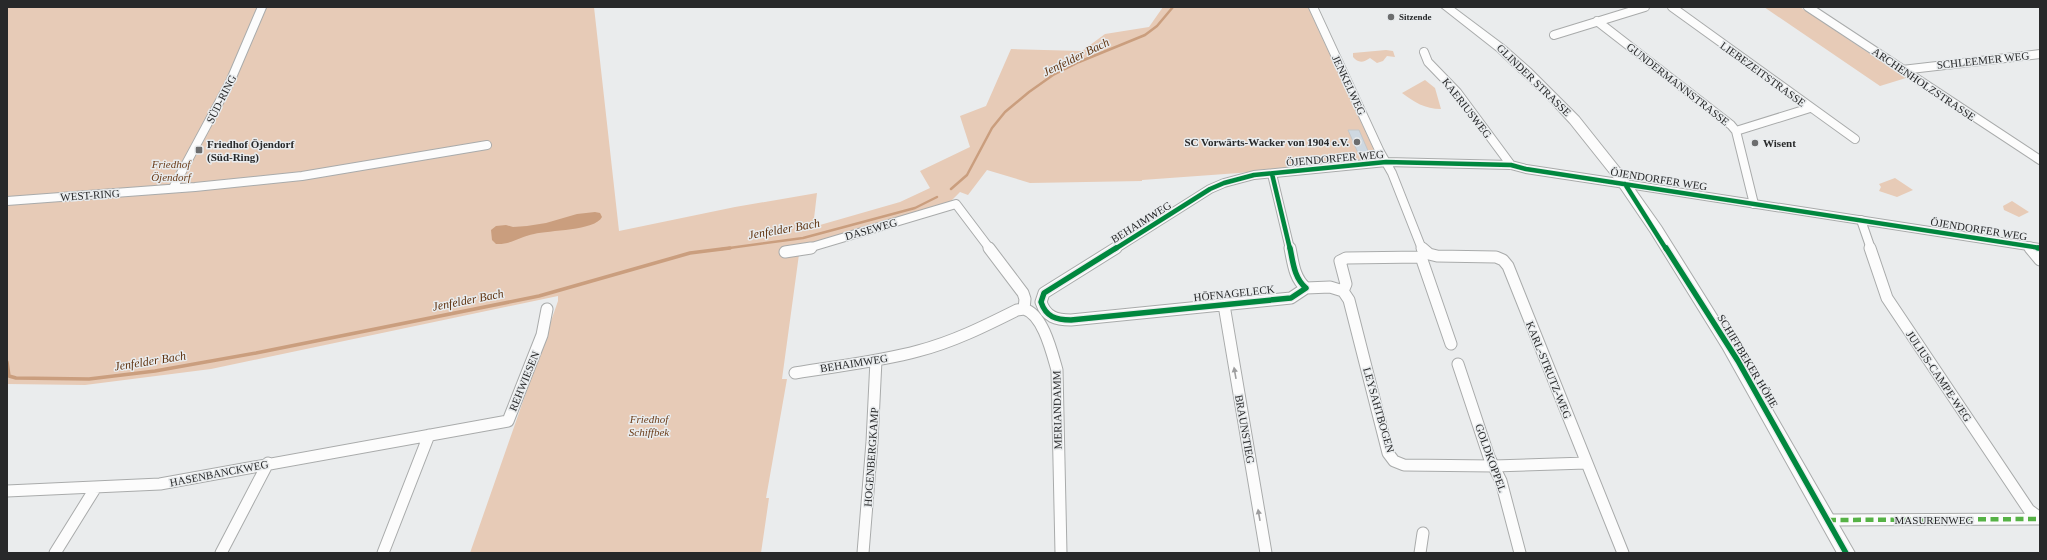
<svg xmlns="http://www.w3.org/2000/svg" width="2047" height="560" viewBox="0 0 2047 560" font-family="'Times New Roman',serif">
<style>
.green{fill:#e7cbb7}
.water{fill:#ca9e7e}
.lines{fill:none;stroke-linecap:round;stroke-linejoin:round}
.stream-far1{stroke:#ca9e7e;stroke-width:2.5}
.stream{stroke:#ca9e7e;stroke-width:3.5}
.building{fill:#ced8e1;stroke:#c5c7c8}
.minor-far1-casing{stroke:#a9abab;stroke-width:10}
.minor-casing{stroke:#a9abab;stroke-width:13}
.tertiary-casing{stroke:#a9abab;stroke-width:2}
.secondary-casing{stroke:#a9abab;stroke-width:2}
.minor-far1{stroke:#fcfcfc;stroke-width:8}
.minor{stroke:#fcfcfc;stroke-width:11}
.tertiary{fill:#fcfcfc;fill-rule:evenodd}
.secondary{fill:#fcfcfc;fill-rule:evenodd}
.quiet{stroke:#56b246;stroke-width:4.5;stroke-dasharray:8 4.5;stroke-linecap:butt}
.cycleway-far1-casing{stroke:#e9ecee;stroke-width:6}
.cycleway-casing{stroke:#e9ecee;stroke-width:8}
.cycleway-far1{stroke:#00873e;stroke-width:4.5}
.cycleway{stroke:#00873e;stroke-width:5.5}
.oneway{fill:#9d9d9e}
.poi-dot{fill:#6c6d6e;stroke:#e9ecee;stroke-width:1.5}
.labels{text-anchor:middle;dominant-baseline:central;stroke-width:3;stroke-linejoin:round;paint-order:stroke}
.far-poi-label{font-size:9px;font-weight:bold;fill:#28292a;stroke:#e9ecee;text-anchor:start}
.street-label{font-size:11px;fill:#28292a;stroke:#e9ecee}
.poi-label{font-size:11px;font-weight:bold;fill:#28292a;stroke:#e9ecee;text-anchor:start}
.park-label{font-size:11px;font-style:italic;fill:#6d401e;stroke:#e9ecee}
.water-label{font-size:12px;font-style:italic;fill:#5e320f;stroke:#e9ecee}
</style>
<rect width="100%" height="100%" fill="#eaeced"/>
<path class="green" d="M 7,7 L 594,7 L 619,231 L 735,207 L 817,193 L 813,227 L 900,202 L 930,188 L 920,171 L 970,147 L 960,116 L 986,106 L 1011,49 L 1082,51 L 1105,34 L 1149,27 L 1163,7 L 1308,7 L 1374,150 L 1365,159 L 1239,173 L 1142,180 L 1142,181 L 1030,183 L 987,170 L 968,195 L 960,192 L 946,206 L 800,247 L 782,379 L 787,379 L 766,498 L 769,498 L 761,553 L 470,553 L 558,301 L 558,296 L 211,369 L 85,385 L 7,384 Z
M 1764,7 L 1800,7 L 1906,78 L 1880,86 Z
M 1386,50 L 1393,51 L 1395,57 L 1387,56 L 1383,61 L 1377,63 L 1370,58 C 1363,63 1358,63 1353,57 L 1353,53 Z
M 1425,80 L 1435,88 L 1441,109 C 1425,109 1414,102 1402,93 Z
M 1895,178 L 1913,190 L 1897,197 L 1879,191 L 1881,187 L 1879,184 Z
M 2012,201 L 2029,212 L 2019,217 L 2004,210 L 2003,206 Z"/>
<path class="water" d="M 595,212 L 600,213 L 602,217 C 595,231 549,230 534,234 C 521,236 511,245 496,244 L 492,240 L 491,230 L 496,226 L 506,225 L 513,227 L 527,226 L 546,223 L 577,214 Z"/>
<g class="lines">
<path class="stream-far1" d="M 951,189 L 967,175 L 992,128 L 1005,112 L 1029,92 L 1053,75 L 1079,62 L 1145,35 L 1157,26 L 1173,7
M 722,249 L 803,238 L 915,208 L 937,197"/>
<path class="stream" d="M 7,362 L 9,376 L 16,378 L 89,379 L 155,371 L 256,353 L 539,296 L 690,253 L 730,248"/>
</g>
<path class="building" d="M 1348,130 L 1359,130 L 1369,153 L 1358,153 Z"/>
<g class="lines">
<defs>
<path id="minor-far1" d="M 1313,7 L 1380,152 L 1392,173 L 1422,249
M 1672,7 L 1855,139
M 1808,7 L 2040,160
M 1597,21 L 1731,125 L 1736,131 L 1754,204
M 1554,35 L 1645,7
M 1424,52 L 1428,62 L 1457,92 L 1511,165
M 1902,70 L 2040,54
M 1736,131 L 1810,108
M 1272,174 L 1290,249
M 173,188 L 230,82 L 262,7
M 7,201 L 195,187 L 302,176 L 487,145
M 1861,220 L 1871,249
M 2029,247 L 2030,249
M 805,249 L 956,204 L 990,249
M 1115,249 L 1210,189 L 1224,183 L 1254,175 L 1386,162 L 1511,165 L 1526,169 L 1625,184"/>
<path id="minor" d="M 989,248 L 1023,293 L 1025,299 L 1024,309 C 1043,314 1052,353 1057,370 L 1061,553
M 1116,248 L 1044,293 L 1041,302 C 1046,317 1056,320 1071,320 L 1291,298 L 1306,288 C 1294,278 1293,262 1290,248
M 1422,248 L 1429,254 L 1437,256 L 1496,257 L 1503,260 L 1508,266 L 1623,553
M 1870,248 L 1887,298 L 2029,510 L 2040,518
M 2030,248 L 2040,260
M 785,252 L 811,248
M 1426,253 L 1421,257 L 1346,258 L 1340,261 L 1346,284 L 1343,291 L 1349,300 L 1388,453 L 1394,461 L 1404,465 L 1494,466 L 1586,463
M 1426,253 L 1421,257 L 1451,344
M 1306,288 L 1330,287 L 1343,291
M 1224,305 L 1266,553
M 1458,364 L 1489,457 L 1501,481 L 1520,553
M 795,373 C 836,366 878,362 918,351 C 953,342 985,326 1017,310 L 1024,309
M 7,491 L 160,484 L 508,421 L 542,335 L 547,309
M 1828,520 L 2040,519
M 55,553 L 96,487
M 221,553 L 268,463
M 383,553 L 429,435
M 863,553 L 872,442 L 876,360
M 1420,553 L 1423,533"/>
<path id="tertiary" d="M 1625,180 L 2040,244 L 2040,252 L 1621,187 L 1619,184 Z"/>
<path id="secondary" d="M 1441,7 L 1453,7 L 1505,46 L 1531,69 L 1579,117 L 1622,171 L 1661,226 L 1733,341 L 1855,553 L 1837,553 L 1723,349 L 1651,233 L 1613,177 L 1570,123 L 1547,98 L 1497,51 Z"/>
</defs>
<use href="#minor-far1" class="minor-far1-casing"/>
<use href="#minor" class="minor-casing"/>
<use href="#tertiary" class="tertiary-casing"/>
<use href="#secondary" class="secondary-casing"/>
<use href="#minor-far1" class="minor-far1"/>
<use href="#minor" class="minor"/>
<use href="#tertiary" class="tertiary"/>
<use href="#secondary" class="secondary"/>
<path class="quiet" d="M 1828,520 L 2040,519"/>
<defs>
<path id="cycleway-far1" d="M 1272,174 L 1290,249
M 1625,184 L 1666,249
M 1115,249 L 1210,189 L 1224,183 L 1254,175 L 1386,162 L 1511,165 L 1526,169 L 2040,248"/>
<path id="cycleway" d="M 1116,248 L 1044,293 L 1041,302 C 1046,317 1056,320 1071,320 L 1291,298 L 1306,288 C 1294,278 1293,262 1290,248
M 1666,248 L 1738,361 L 1846,553
M 2038,248 L 2040,248"/>
</defs>
<use href="#cycleway-far1" class="cycleway-far1-casing"/>
<use href="#cycleway" class="cycleway-casing"/>
<use href="#cycleway-far1" class="cycleway-far1"/>
<use href="#cycleway" class="cycleway"/>
</g>
<defs><path id="oneway-solid" d="M-6-.8H1V-3.2L6.5 0L1 3.2V.8H-6Z"/></defs>
<g class="oneway">
<use href="#oneway-solid" transform="translate(1235 373) rotate(-100)"/>
<use href="#oneway-solid" transform="translate(1259 515) rotate(-100)"/>
</g>
<g class="poi-dot">
<circle cx="1391" cy="17" r="4"/>
<circle cx="1357" cy="142" r="4"/>
<circle cx="1755" cy="143" r="4"/>
<rect x="195" y="146" width="8" height="8" rx="2"/>
</g>
<g class="labels">
<g class="far-poi-label">
<text x="1399" y="17">Sitzende</text>
</g>
<g class="street-label">
<text transform="translate(1983 60) rotate(-6)">SCHLEEMER WEG</text>
<text transform="translate(1763 74) rotate(36)">LIEBEZEITSTRASSE</text>
<text transform="translate(1534 80) rotate(44)">GLINDER STRASSE</text>
<text transform="translate(1678 84) rotate(38)">GUNDERMANNSTRASSE</text>
<text transform="translate(1924 84) rotate(34)">ARCHENHOLZSTRASSE</text>
<text transform="translate(1349 85) rotate(65)">JENKELWEG</text>
<text transform="translate(221 99) rotate(-63)">SÜD-RING</text>
<text transform="translate(1467 108) rotate(52)">KAERIUSWEG</text>
<text transform="translate(1335 158) rotate(-5)">ÖJENDORFER WEG</text>
<text transform="translate(1659 179) rotate(9)">ÖJENDORFER WEG</text>
<text transform="translate(90 195) rotate(-4)">WEST-RING</text>
<text transform="translate(1141 222) rotate(-32)">BEHAIMWEG</text>
<text transform="translate(871 229) rotate(-16)">DASEWEG</text>
<text transform="translate(1979 229) rotate(9)">ÖJENDORFER WEG</text>
<text transform="translate(1234 293) rotate(-6)">HÖFNAGELECK</text>
<text transform="translate(1748 361) rotate(59)">SCHIFFBEKER HÖHE</text>
<text transform="translate(854 363) rotate(-9)">BEHAIMWEG</text>
<text transform="translate(1549 370) rotate(68)">KARL-STRUTZ-WEG</text>
<text transform="translate(1939 376) rotate(56)">JULIUS-CAMPE-WEG</text>
<text transform="translate(524 381) rotate(-68)">REHWIESEN</text>
<text transform="translate(1057 410) rotate(-91)">MERIANDAMM</text>
<text transform="translate(1379 410) rotate(74)">LEYSAHTBOGEN</text>
<text transform="translate(1245 429) rotate(80)">BRAUNSTIEG</text>
<text transform="translate(871 457) rotate(-86)">HOGENBERGKAMP</text>
<text transform="translate(1491 458) rotate(70)">GOLDKOPPEL</text>
<text transform="translate(219 473) rotate(-11)">HASENBANCKWEG</text>
<text x="1934" y="520">MASURENWEG</text>
</g>
<g class="poi-label">
<text x="1349" y="142" text-anchor="end">SC Vorwärts-Wacker von 1904 e.V.</text>
<text x="1763" y="143">Wisent</text>
<text x="207" y="144">Friedhof Öjendorf<tspan x="207" dy="13">(Süd-Ring)</tspan></text>
</g>
<g class="park-label">
<text x="171" y="164">Friedhof<tspan x="171" dy="13">Öjendorf</tspan></text>
<text x="649" y="419">Friedhof<tspan x="649" dy="13">Schiffbek</tspan></text>
</g>
<g class="water-label">
<text transform="translate(1076 57) rotate(-26)">Jenfelder Bach</text>
<text transform="translate(784 229) rotate(-10)">Jenfelder Bach</text>
<text transform="translate(468 300) rotate(-11)">Jenfelder Bach</text>
<text transform="translate(150 361) rotate(-9)">Jenfelder Bach</text>
</g>
</g>
<rect width="2047" height="560" fill="none" stroke="#28292a" stroke-width="16"/>
</svg>
